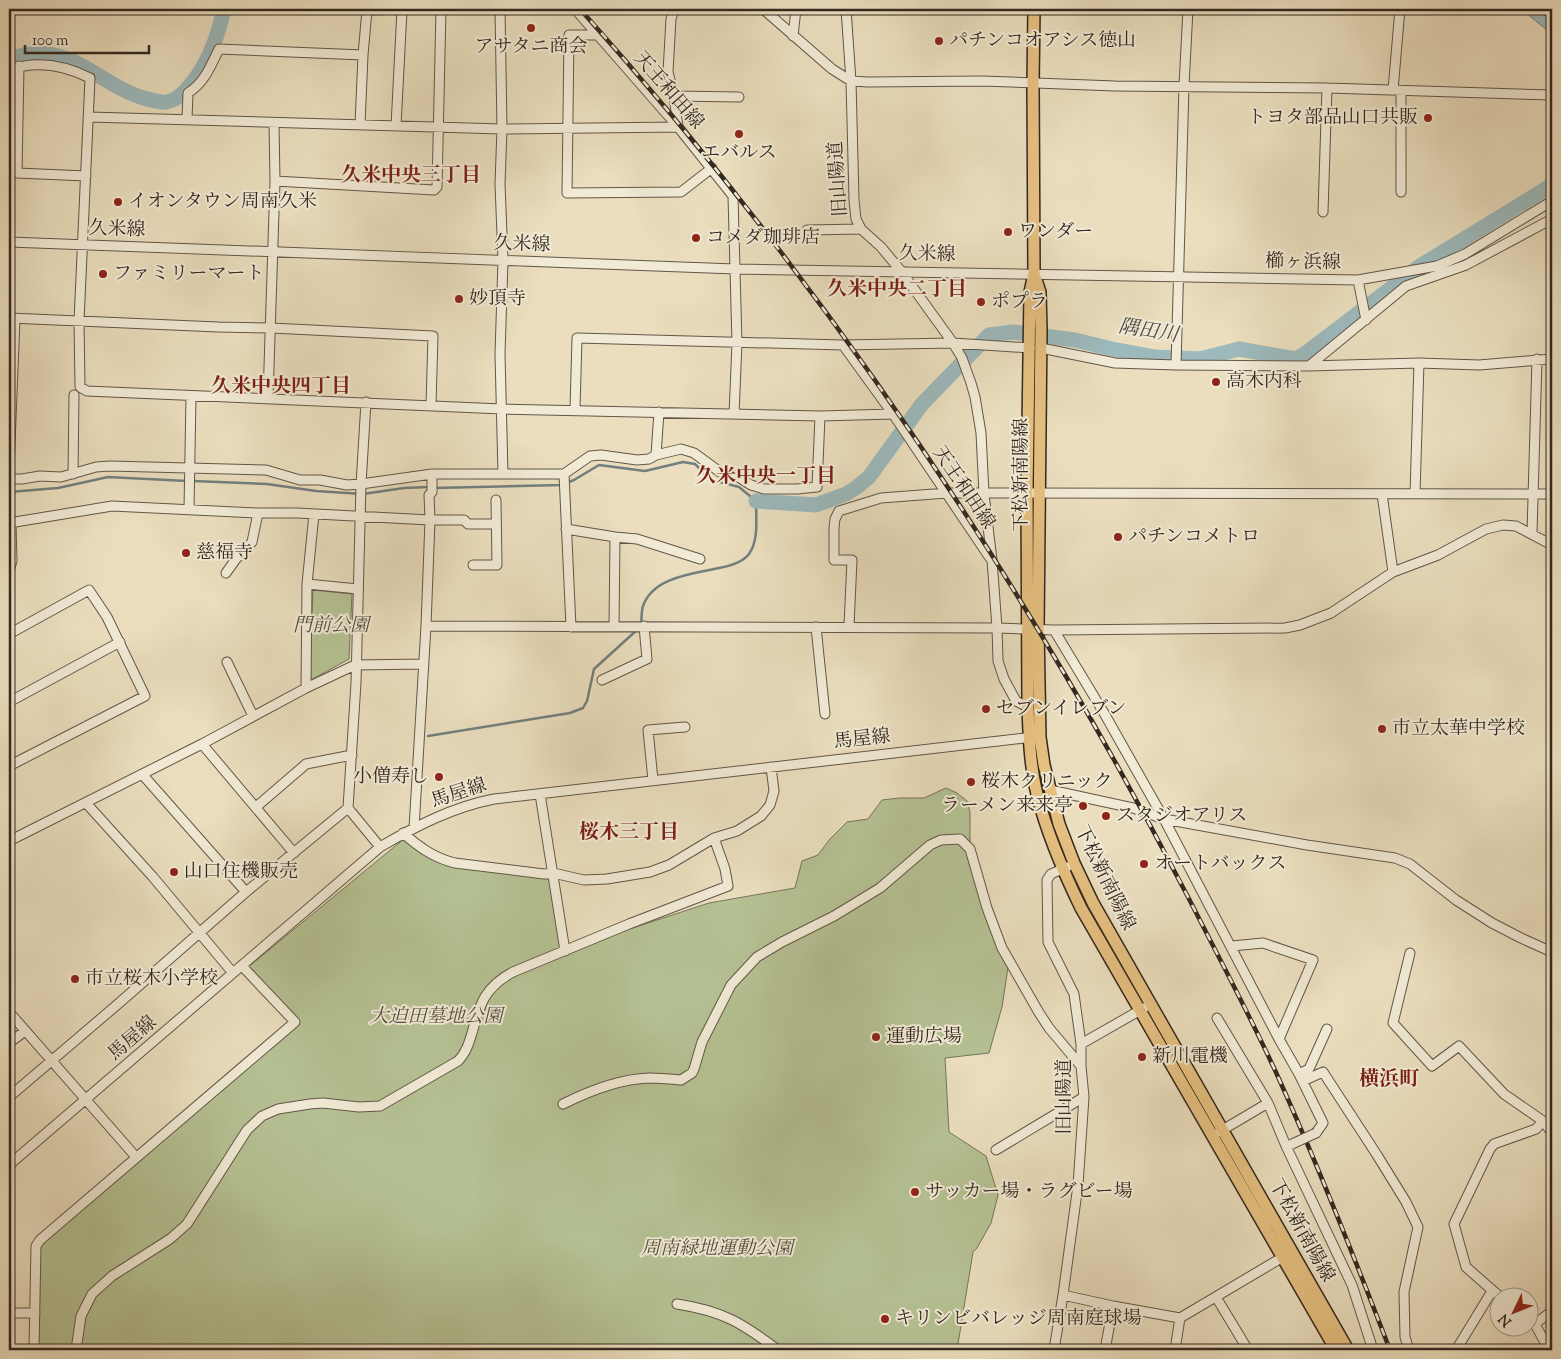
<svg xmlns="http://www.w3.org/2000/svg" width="1561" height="1359" viewBox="0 0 1561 1359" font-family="'Sorts Mill Goudy','Noto Serif JP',serif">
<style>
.green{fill:#b5c193;stroke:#74745a}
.water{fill:#9cb9bc;stroke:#727f7e}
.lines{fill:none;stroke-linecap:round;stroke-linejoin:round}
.stream{stroke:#727f7e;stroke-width:2.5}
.river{stroke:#9cb9bc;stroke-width:15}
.minor-casing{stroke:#625648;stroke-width:11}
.major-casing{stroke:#342820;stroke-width:14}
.minor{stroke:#f1ead5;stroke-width:9}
.major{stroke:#e5bf7f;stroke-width:11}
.rail-casing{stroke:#342820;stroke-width:4.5}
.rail{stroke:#f1ead5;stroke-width:2.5;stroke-dasharray:8;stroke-linecap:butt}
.minor-bridge-casing{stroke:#625648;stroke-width:11;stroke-linecap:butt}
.minor-bridge{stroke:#f1ead5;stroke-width:9}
.poi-dot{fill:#8f2418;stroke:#f1ead5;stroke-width:2}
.labels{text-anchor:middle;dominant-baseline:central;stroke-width:4;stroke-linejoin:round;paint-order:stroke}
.poi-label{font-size:19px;fill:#342820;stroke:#f1ead5;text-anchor:start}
.street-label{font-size:19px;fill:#342820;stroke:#f1ead5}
.park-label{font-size:19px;font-style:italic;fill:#544e3d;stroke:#f1ead5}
.neighbourhood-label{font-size:20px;font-weight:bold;fill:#7a1f14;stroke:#f1ead5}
.water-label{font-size:20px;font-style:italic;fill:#4e4c47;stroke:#f1ead5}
</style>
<rect width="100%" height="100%" fill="#eadebe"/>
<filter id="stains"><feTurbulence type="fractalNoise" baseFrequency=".004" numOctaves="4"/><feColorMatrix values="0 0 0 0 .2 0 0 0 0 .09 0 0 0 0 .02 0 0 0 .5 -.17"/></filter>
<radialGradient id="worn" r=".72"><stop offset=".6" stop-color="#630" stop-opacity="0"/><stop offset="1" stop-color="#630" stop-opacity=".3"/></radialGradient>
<path class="green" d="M 313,590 L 352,594 L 349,659 L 309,681 Z
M 946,788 L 957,793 L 967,801 L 970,812 L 970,845 L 1009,961 L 1002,1007 L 989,1053 L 945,1058 L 949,1132 L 986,1156 L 998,1195 L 991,1223 L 977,1248 L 973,1252 L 957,1350 L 33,1350 L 37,1240 L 294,1023 L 247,968 L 405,838 L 420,853 L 449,865 L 551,874 L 562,951 L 709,903 L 795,888 L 802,861 L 818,855 L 830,839 L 847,822 L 868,819 L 882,800 L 900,798 L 924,798 Z"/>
<path class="water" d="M 1521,9 L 1536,9 L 1552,21 L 1552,34 Z"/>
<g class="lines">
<path class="stream" d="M 193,481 L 267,484 L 316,491 L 363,494 L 404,488 L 429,487
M 434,488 L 561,485 L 574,480 L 599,465 L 645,471 L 683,462 L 695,464 L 705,474 L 716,481 L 739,487 L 756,501 C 756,517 759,540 749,554 C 742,563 730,566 719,568 C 692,574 653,577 643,606 C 641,612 642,619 641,625
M 9,492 L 58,488 L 108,477 L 187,481
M 428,736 L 570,713 L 583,708 L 587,701 L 594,669 L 638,629"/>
<path class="river" d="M 9,59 C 69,37 96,85 147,99 C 153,100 160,103 166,102 C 179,100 188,88 195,79 C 211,57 218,34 224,9
M 756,501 L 816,505 L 846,494 L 857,487 L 869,477 L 922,404 L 989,335 L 1013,332 L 1075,340 L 1112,349 L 1155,357 L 1200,359 L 1239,349 L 1296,359 L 1306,353 L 1420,266 L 1552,185"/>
<defs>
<path id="minor" d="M 500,9 L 502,129 L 500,184 L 503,260 L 500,354 L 503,474
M 575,9 L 678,127 L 733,196 L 737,343 L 734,414
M 674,9 L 671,19 L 668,72 L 674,96 L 739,97
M 763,9 L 832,69 L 851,81 L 868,82 L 982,81 L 1115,86 L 1327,88 L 1552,95
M 846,9 L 851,81 L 854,200 L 856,219 L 861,229 L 881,247 L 901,271 L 953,343 L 962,358 L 971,383 L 975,397 L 981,433 L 984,494 L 992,560 L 997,628 L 1054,630 L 1285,628 L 1300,625 L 1331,613 L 1393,572 L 1438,555 L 1486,529 L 1503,525 L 1516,526 L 1552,545
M 1549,9 L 1552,11
M 598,35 L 569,35 L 567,193 L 681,192 L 712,168
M 793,36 L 796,9
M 19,66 L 17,173 L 86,176
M 9,70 C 37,60 64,65 90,78 L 79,321 L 80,387 L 87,391 L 502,409 L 820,416 L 893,414
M 1393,90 L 1400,9
M 1401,91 L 1401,192
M 89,117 L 502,129 L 678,127 L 674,96
M 187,119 L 188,93 C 205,82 210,67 219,49 L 363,55
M 360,125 L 363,55 L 367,10 L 409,9
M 396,126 L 402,10
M 275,181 L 434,190 L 437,187 L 441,9
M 1323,212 L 1327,88
M 807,230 L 861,229
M 9,242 L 735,269 L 1358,280 L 1437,266 L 1465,254 L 1552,201
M 1358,280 L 1366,320
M 9,318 L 218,327 L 271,328 L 433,336 L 431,405
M 843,345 L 893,414 L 990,558
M 1041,348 L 1115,363 L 1176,365 L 1308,366 L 1419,363 L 1479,365 L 1552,359
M 1176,365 L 1184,86 L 1188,9
M 1309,366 L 1406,286 L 1466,265 L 1552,219
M 268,398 L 275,181 L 274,123
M 366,402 L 361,484 L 356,683 L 348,808 L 380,847
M 575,409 L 577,338 L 843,345 L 953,343 L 1030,348
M 656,455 L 659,412
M 9,469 L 15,319
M 73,474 L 74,395
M 564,474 L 590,456 L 601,455 L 637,460 L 649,459 L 656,455 L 681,449 L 694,453 L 720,472 L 737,476 L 751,485 L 764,489 L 797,489 L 817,487 L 820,416
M 9,479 L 22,479 L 40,476 L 61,477 L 96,467 L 110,466 L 266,470 L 300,480 L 320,480 L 347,485 L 361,484 L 432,474 L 564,474 L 571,627
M 1382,494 L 1393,572
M 1415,494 L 1419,363
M 189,509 L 191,396
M 9,523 L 112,506 L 258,513 L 297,513 L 430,520 L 464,520 L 468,524 L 496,524
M 566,529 L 615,537 L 637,539 L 700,559
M 1532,533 L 1537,359
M 473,565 L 497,565 L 496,500
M 9,571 L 12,561 L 11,524
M 226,573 L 236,559 L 252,542 L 258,513
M 307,584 L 358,589
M 426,626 L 997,628 L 998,661 L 1004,679 L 1016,701 L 1028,707
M 614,626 L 615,537
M 849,626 L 852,560 L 834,560 L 834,528 L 835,519 L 839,511 L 881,498 L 947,493 L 1552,494
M 816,627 L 825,714
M 1054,630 L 1104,713 L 1164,819 L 1279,1039 L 1299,1074 L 1323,1123 L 1316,1133
M 9,634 L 89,590 L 107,617 L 145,696 L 9,766
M 227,662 L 253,716
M 602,680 L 647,659 L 644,626
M 306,688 L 307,584 L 314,514
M 9,702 L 120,642
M 202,744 L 294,853
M 142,774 L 246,892
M 653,780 L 648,730 L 685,727
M 1050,790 L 1133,808 L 1164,819 L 1307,845 L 1395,858 L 1410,864 L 1456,900 L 1492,923 L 1521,938 L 1552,952
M 540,794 L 565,951
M 86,803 L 153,877 L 233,973
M 256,807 L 306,764 L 352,755
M 414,828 L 426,626 L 430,520 L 429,495 L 432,492 L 432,474
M 403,833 C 419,847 434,858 455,863 L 544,874 L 553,873 L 584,880 L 607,879 L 650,872 L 669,865 L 714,838 L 737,831 L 761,816 L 770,805 L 774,791 L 771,767
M 9,841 L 202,744 L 306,688 L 355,665 L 424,664
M 1232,946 L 1263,943 L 1313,960 L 1279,1039
M 1410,953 L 1393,1023 L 1432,1066 L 1459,1046 L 1504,1094 L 1543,1121
M 9,1012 L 136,1157
M 1217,1018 L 1268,1103 L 1286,1146 L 1352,1285 L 1373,1350
M 9,1043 L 25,1031
M 1081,1044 L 1144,1008
M 1299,1074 L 1309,1069 L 1327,1029
M 1303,1081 L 1323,1072 L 1377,1155 L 1406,1202 L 1418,1227 L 1404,1292 L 1405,1337 L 1409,1350
M 9,1097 L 118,1004 L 246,892 L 348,808
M 563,1104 C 589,1091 619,1079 649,1078 C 660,1078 670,1079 681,1080 L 692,1073 L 694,1069 L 702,1042 L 731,985 L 757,957 L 782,942 L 834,916 L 880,888 L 930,845 L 941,840 L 960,839 L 970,849 L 987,908 L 1002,948 L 1038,1011 L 1049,1028 L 1081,1066
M 1219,1132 L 1268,1103
M 996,1150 L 1084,1097
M 9,1165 L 380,847 C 416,826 453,807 494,799 L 1034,737
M 1063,1295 L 1113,1306 L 1180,1318 L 1288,1254
M 1499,1296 L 1466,1267 L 1454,1224 L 1490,1149 L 1494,1144 L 1536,1129 L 1543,1121 L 1552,1133
M 1216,1297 L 1248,1350
M 677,1304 C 723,1311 742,1323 778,1350
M 9,1313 L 35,1313
M 1528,1319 L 1535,1324 L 1549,1350
M 1535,1324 L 1552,1311
M 34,1350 L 36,1246 L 40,1240 L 295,1022 L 242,966
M 76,1350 L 81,1316 L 92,1294 L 112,1276 L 170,1239 L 187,1224 L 247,1130 L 262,1116 L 278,1109 L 310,1104 L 323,1103 L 359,1107 L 380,1106 L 458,1061 C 466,1053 469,1043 472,1033 C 480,1003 485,987 513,972 L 629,924 L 728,886 L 725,869 L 714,838
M 1054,1350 L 1063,1295 L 1078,1185 L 1084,1097 L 1081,1066 L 1081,1044 L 1074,994 L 1048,942 L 1047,880 L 1051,874 L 1067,867
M 1105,1350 L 1113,1306
M 1175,1350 L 1180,1318
M 1456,1350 L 1492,1291"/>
<path id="major" d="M 1034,9 L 1033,83 L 1034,274 L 1030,292 L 1027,493 L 1028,707 C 1029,736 1030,766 1037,794 C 1047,834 1063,871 1081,908 L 1336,1350
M 1034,274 L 1040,292 L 1041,329 L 1038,629 L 1040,737 L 1044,765 L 1059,824 L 1074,863 L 1093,903 L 1348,1350"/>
</defs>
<use href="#minor" class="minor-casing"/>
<use href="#major" class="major-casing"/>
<use href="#minor" class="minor"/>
<use href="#major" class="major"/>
<defs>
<path id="rail" d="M 580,9 C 819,276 1022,577 1187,895 C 1218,956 1251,1017 1279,1079 C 1319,1168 1355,1259 1390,1350"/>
</defs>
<use href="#rail" class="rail-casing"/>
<use href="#rail" class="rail"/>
<defs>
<path id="minor-bridge" d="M 1292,1144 L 1316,1133"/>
</defs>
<use href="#minor-bridge" class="minor-bridge-casing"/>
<use href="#minor-bridge" class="minor-bridge"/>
</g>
<g class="poi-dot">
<circle cx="531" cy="28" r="5"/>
<circle cx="939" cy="41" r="5"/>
<circle cx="1428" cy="118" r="5"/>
<circle cx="739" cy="134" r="5"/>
<circle cx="118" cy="202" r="5"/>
<circle cx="1008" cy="232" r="5"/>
<circle cx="696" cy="238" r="5"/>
<circle cx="103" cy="274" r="5"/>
<circle cx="459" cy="299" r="5"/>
<circle cx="981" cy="302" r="5"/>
<circle cx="1216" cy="382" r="5"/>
<circle cx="1118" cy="537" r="5"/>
<circle cx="186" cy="553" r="5"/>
<circle cx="986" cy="709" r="5"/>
<circle cx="1382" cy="729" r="5"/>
<circle cx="439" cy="777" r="5"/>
<circle cx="971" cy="782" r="5"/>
<circle cx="1083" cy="806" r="5"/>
<circle cx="1106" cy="816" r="5"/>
<circle cx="1144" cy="864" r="5"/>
<circle cx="174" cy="872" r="5"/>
<circle cx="75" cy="979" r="5"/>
<circle cx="876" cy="1037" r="5"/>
<circle cx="1142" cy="1057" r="5"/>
<circle cx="915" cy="1192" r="5"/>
<circle cx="885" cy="1319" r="5"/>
</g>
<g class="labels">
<g class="poi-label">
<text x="949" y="41">パチンコオアシス徳山</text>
<text x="531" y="47" text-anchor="middle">アサタニ商会</text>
<text x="1418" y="118" text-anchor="end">トヨタ部品山口共販</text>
<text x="739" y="153" text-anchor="middle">エバルス</text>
<text x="128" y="202">イオンタウン周南久米</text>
<text x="1018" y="232">ワンダー</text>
<text x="706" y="238">コメダ珈琲店</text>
<text x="113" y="274">ファミリーマート</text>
<text x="469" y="299">妙頂寺</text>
<text x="991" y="302">ポプラ</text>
<text x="1226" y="382">高木内科</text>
<text x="1128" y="537">パチンコメトロ</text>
<text x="196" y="553">慈福寺</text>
<text x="996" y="709">セブンイレブン</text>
<text x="1392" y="729">市立太華中学校</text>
<text x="429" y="777" text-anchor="end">小僧寿し</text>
<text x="981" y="782">桜木クリニック</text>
<text x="1073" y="806" text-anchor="end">ラーメン来来亭</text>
<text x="1116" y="816">スタジオアリス</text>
<text x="1154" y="864">オートバックス</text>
<text x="184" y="872">山口住機販売</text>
<text x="85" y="979">市立桜木小学校</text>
<text x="886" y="1037">運動広場</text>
<text x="1152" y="1057">新川電機</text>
<text x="925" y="1192">サッカー場・ラグビー場</text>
<text x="895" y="1319">キリンビバレッジ周南庭球場</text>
</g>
<g class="street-label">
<text transform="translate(668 91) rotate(49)">天王和田線</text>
<text transform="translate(839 179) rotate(-94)">旧山陽道</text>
<text transform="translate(117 230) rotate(2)">久米線</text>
<text transform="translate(522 245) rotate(2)">久米線</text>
<text transform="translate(927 255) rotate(1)">久米線</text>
<text transform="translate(1303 263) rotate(1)">櫛ヶ浜線</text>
<text transform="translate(1022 475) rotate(-90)">下松新南陽線</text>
<text transform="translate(963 488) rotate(56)">天王和田線</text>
<text transform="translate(862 740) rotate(-6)">馬屋線</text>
<text transform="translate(459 794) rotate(-18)">馬屋線</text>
<text transform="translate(1104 878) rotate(64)">下松新南陽線</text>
<text transform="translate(133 1039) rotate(-41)">馬屋線</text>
<text transform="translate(1065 1097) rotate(-90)">旧山陽道</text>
<text transform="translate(1301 1231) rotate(61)">下松新南陽線</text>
</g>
<g class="park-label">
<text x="331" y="626">門前公園</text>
<text x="436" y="1017">大迫田墓地公園</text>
<text x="717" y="1249">周南緑地運動公園</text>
</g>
<g class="neighbourhood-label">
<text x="411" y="176">久米中央三丁目</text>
<text x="897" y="290">久米中央二丁目</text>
<text x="281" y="387">久米中央四丁目</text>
<text x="766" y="477">久米中央一丁目</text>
<text x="629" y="833">桜木三丁目</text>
<text x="1389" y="1080">横浜町</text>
</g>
<g class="water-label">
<text transform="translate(1148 332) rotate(9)">隅田川</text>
</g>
</g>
<rect width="1561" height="1359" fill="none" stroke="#eadebe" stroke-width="30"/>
<rect x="10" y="10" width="1541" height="1339" fill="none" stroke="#342820" stroke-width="2.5"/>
<rect x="15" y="15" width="1531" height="1329" fill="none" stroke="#342820"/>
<g transform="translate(1514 1312) rotate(227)"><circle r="24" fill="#f1ead5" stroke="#a59c8d"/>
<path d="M0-4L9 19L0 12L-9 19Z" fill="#8f2418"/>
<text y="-8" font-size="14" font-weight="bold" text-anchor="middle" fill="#342820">N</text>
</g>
<path d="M25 45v8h124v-8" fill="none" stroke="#342820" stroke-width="2.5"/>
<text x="32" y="45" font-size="15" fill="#342820" stroke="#f1ead5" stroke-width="4" paint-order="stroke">100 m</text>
<rect width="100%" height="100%" filter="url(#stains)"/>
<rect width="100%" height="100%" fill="url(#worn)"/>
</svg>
